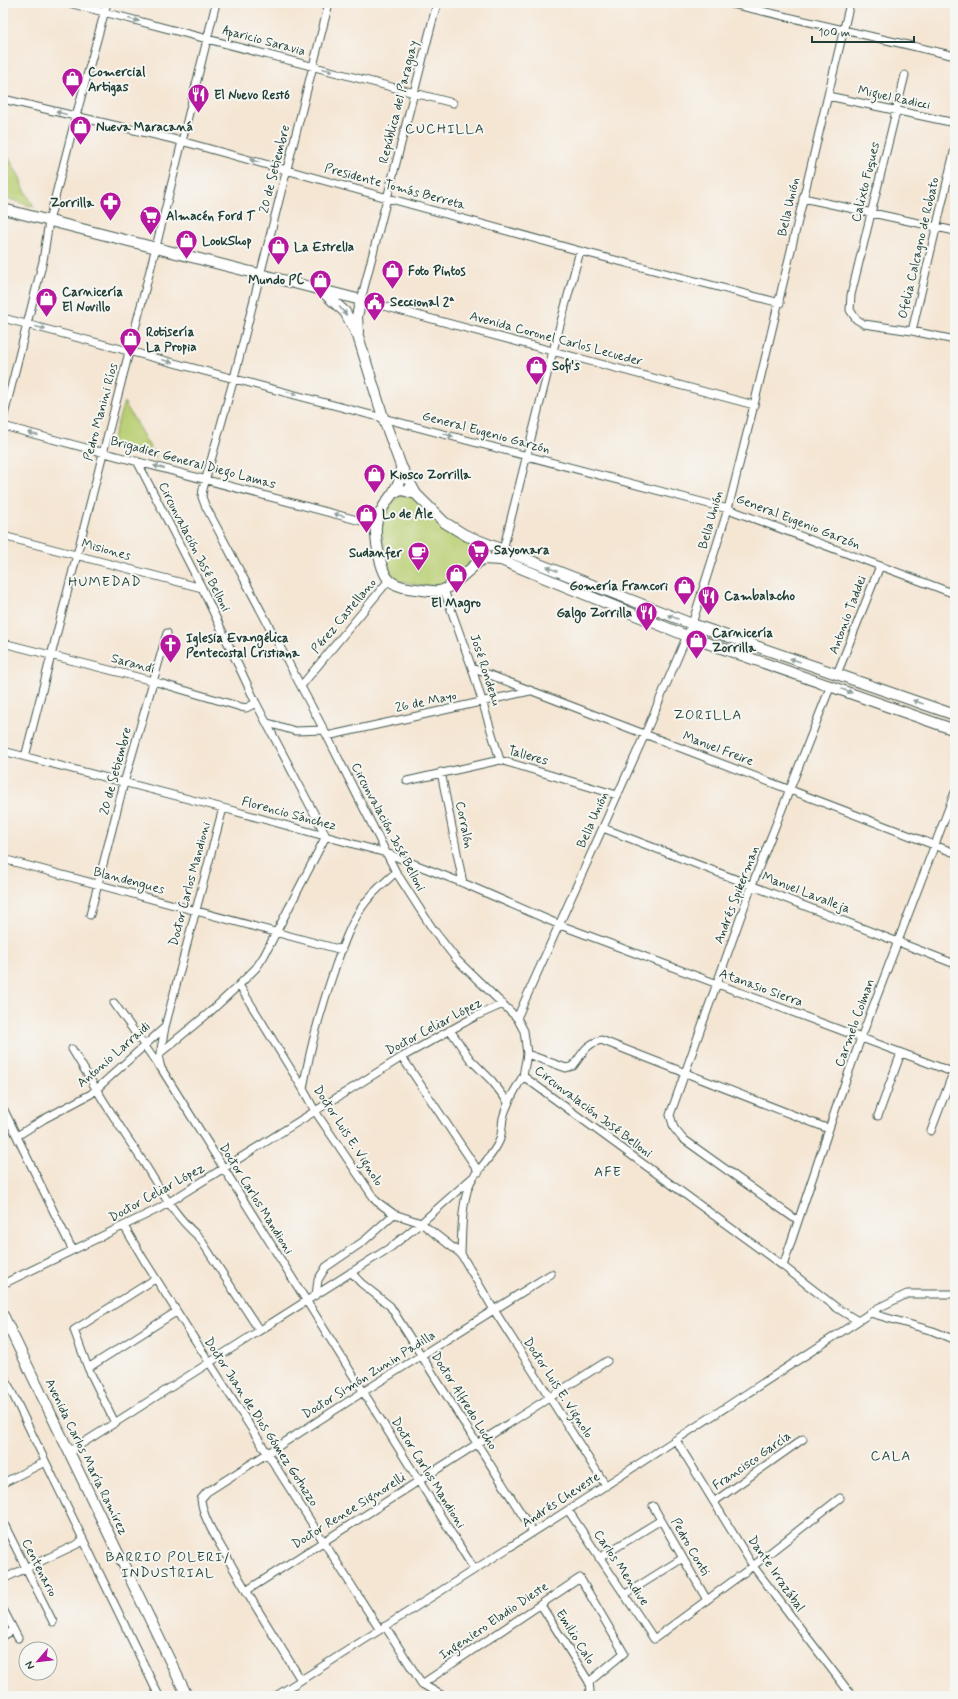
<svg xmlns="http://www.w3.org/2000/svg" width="958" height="1699" viewBox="0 0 958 1699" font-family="Mynerve,sans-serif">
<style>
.green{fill:#b9cf73;stroke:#6c8654}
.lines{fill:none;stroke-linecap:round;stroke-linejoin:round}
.street-casing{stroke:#3f564c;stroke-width:9}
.secondary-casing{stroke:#3f564c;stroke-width:12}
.street{stroke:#fff;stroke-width:7}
.secondary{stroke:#fff;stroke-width:10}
.oneway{fill:#8f9e9a}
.labels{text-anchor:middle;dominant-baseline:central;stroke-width:4;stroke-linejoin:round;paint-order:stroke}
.street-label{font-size:13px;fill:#1f3d34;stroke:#f6f6f2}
.poi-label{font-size:13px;font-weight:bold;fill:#1f3d34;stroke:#f6f6f2;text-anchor:start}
.neighbourhood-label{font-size:14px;letter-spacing:1px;fill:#1f3d34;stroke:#f6f6f2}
</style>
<rect width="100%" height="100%" fill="#f6f6f2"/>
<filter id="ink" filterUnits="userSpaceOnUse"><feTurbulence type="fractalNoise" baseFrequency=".025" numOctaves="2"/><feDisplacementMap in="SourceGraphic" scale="8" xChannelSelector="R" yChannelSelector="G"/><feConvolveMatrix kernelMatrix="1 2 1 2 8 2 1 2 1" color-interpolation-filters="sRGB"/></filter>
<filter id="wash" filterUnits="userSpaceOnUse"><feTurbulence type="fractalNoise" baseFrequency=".012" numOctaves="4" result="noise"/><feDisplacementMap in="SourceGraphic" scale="16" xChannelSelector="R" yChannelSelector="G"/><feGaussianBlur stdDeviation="0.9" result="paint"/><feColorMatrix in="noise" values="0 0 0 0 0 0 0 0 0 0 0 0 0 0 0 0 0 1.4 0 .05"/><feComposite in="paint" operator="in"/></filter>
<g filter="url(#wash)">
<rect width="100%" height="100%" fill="#f5e6d4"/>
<path class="green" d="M 3,148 L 22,181 L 21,183 L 34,207 L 3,197 Z
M 124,402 L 156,458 L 110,448 Z
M 403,494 L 415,497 L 430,515 L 442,525 L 482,545 L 483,553 L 445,584 L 433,586 L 423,586 L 399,581 L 392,575 L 387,568 L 380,524 C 384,514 392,499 403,494 Z"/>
</g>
<g filter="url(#ink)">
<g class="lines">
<defs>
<path id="street" d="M 69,3 L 453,103
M 329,3 L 234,378 L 203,489 L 202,497 L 205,505 L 324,730 L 396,872 L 432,928 L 457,960 L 517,1018 L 524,1031 L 527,1054 L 523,1076 L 783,1266 L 837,1308 L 858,1321
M 437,3 L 361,300 L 754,405
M 728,3 L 955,56
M 905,75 L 851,295 L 850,310 L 856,319 L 864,324 L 912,331 L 955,340
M 828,96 L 955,123
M 3,99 L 181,141 L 580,251 L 780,303
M 803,198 L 955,231
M 3,318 L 728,509 L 955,594
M 912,331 L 955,148
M 3,419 L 43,261 L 49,221 L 76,116 L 107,3
M 3,426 L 376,525
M 137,461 L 202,588 L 256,703 L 326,836
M 3,536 L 202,588
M 502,554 L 553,351 L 580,251
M 444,590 L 472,668 L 500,760
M 3,643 L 153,681 L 241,707 L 246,708 L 256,703
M 472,668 L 955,853
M 837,674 L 880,566
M 301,686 L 389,580
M 268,723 L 295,731 L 324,730
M 327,736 L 530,691
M 3,751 L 223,808 L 386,853 L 463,883 L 560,925 L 955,1073
M 25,757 L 156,247 L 216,3
M 441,772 L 463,883
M 407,781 L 500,760 L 617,795
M 223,808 L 165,1027 L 159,1060 L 161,1068 L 474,1569
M 603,828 L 955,964
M 326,836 L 264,956 L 256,968 L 239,985 L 303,1089 L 315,1111 L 376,1201 L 394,1214 L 421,1223 L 461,1254 L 494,1310 L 606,1486
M 3,859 L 342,950
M 90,915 L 124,783 L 167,633
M 114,1003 L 159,1066
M 517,1018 L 645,734 L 692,624 L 728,509 L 754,405 L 850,3
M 450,1030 L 470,1059 L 492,1081 L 508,1102
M 72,1049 C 95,1088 119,1126 144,1163 C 160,1189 175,1217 199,1237 L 259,1330
M 160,1053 L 210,1012 L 239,985
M 527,1054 L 566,1068 L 573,1066 C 583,1054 584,1045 601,1040 L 829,1129
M 402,1057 L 479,1172
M 303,1089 C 310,1047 322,1005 336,965 C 343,945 350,925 362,907 C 371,893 384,883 396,872
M 3,1108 L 72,1249
M 878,1116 L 901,1053
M 931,1131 L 953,1073
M 17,1136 L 44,1119 L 91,1094 L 165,1027
M 798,1221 L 682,1138 L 674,1128 L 670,1115 L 752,885 L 831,685
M 124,1226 L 144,1260 L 380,1630
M 461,1254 C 462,1232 461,1194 474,1176 C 482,1166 496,1151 500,1139 C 502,1132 502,1124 503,1118 C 507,1102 515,1090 523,1076
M 783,1266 L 837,1105 L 861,1038 L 955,792
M 351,1272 L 361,1283 L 390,1306 L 533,1532
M 3,1284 L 158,1209 L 402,1057 L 476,1016 L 503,1004
M 316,1295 L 318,1280 L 326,1267 L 364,1241 L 394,1214
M 870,1313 L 933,1331 L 955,1340
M 88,1368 L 176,1312
M 3,1374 L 159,1696
M 115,1423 L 88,1368 L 74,1330 L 155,1279
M 676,1440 L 753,1566 L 852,1696
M 69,1452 L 391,1247 L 421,1223 L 473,1177
M 3,1483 L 45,1462
M 715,1501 L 803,1439
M 653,1506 L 707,1600
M 568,1510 L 654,1639 L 753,1566 L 840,1498
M 4,1524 L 53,1622
M 599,1558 L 661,1520
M 3,1579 L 84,1541
M 246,1591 L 607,1361
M 624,1595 L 683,1558
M 541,1605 L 589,1682 L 590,1691 L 587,1696
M 3,1609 L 18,1638
M 385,1626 L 422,1684 L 443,1696
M 3,1636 L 14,1630
M 301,1680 C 276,1639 250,1599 227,1557 C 217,1539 203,1519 201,1499 L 207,1492 L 363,1392 L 551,1274
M 422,1684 L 580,1578 L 624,1653 L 589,1682
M 276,1696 L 568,1510 L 878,1308 L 907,1294 L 955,1294"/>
<path id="secondary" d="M 3,209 L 361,300 L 357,316 L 358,332
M 322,291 L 345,312 L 358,336 L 383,417 L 401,466 L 416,494 L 444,522 L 465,535 L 692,624 L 955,715
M 393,493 L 400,480 L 401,466
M 416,494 L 402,490 L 393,493 C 386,502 378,513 376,525 C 375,538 380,572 390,581 C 398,587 407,588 416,589 C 425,590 435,593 443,590 C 453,586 472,567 482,559 L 485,554
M 482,559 L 501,560 L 687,636 L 955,730
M 3,1315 L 187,1696"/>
</defs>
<use href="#street" class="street-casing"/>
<use href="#secondary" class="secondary-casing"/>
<use href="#street" class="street"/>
<use href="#secondary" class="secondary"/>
</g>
<defs><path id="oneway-solid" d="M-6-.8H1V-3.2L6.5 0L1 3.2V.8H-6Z"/></defs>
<g class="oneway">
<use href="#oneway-solid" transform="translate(134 20) rotate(14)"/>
<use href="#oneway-solid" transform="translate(328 70) rotate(15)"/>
<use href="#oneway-solid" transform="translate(61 113) rotate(-166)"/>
<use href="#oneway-solid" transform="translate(255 161) rotate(-164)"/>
<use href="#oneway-solid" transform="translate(343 311) rotate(50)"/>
<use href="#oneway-solid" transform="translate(41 328) rotate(15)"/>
<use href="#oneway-solid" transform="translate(167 361) rotate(15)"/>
<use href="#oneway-solid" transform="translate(292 393) rotate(15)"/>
<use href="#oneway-solid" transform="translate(33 434) rotate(-165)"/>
<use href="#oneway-solid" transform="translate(448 435) rotate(15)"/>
<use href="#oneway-solid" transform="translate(159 467) rotate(-166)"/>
<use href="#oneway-solid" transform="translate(339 515) rotate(-165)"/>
<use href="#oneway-solid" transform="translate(552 569) rotate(-158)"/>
<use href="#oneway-solid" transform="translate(673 617) rotate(-158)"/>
<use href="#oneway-solid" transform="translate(795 660) rotate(-161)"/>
<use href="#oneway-solid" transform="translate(847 691) rotate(20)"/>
<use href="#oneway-solid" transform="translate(918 702) rotate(-161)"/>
</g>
</g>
<defs>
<symbol id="shop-pin" viewBox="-11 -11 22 30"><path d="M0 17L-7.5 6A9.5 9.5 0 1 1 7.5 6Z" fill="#b5179e" stroke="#f6f6f2"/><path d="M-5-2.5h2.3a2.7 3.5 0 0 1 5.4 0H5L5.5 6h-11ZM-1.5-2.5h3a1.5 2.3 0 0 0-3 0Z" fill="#fff"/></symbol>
<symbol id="restaurant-pin" viewBox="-11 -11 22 30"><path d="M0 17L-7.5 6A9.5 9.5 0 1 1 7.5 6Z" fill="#b5179e" stroke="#f6f6f2"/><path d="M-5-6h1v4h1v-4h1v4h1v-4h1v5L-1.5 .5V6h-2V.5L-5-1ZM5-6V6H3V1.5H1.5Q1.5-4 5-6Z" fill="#fff"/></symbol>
<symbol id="pharmacy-pin" viewBox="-11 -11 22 30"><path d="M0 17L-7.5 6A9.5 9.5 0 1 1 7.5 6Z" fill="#b5179e" stroke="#f6f6f2"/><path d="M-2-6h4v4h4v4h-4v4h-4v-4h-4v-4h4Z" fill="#fff"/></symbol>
<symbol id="supermarket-pin" viewBox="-11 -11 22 30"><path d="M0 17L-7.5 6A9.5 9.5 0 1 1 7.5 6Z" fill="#b5179e" stroke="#f6f6f2"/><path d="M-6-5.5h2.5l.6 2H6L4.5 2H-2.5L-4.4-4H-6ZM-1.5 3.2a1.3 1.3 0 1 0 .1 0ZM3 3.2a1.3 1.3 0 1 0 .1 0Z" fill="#fff"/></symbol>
<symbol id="civic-pin" viewBox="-11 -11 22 30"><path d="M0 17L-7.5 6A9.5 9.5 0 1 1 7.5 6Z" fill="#b5179e" stroke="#f6f6f2"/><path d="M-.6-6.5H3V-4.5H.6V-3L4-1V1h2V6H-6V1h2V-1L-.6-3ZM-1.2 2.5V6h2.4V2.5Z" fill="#fff"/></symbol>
<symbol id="cafe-pin" viewBox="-11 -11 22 30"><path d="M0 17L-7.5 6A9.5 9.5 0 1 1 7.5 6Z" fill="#b5179e" stroke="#f6f6f2"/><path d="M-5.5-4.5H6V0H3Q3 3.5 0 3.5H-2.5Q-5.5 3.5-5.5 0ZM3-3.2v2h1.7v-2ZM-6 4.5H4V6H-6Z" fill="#fff"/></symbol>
<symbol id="church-pin" viewBox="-11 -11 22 30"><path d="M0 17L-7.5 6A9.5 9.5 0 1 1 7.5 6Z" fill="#b5179e" stroke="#f6f6f2"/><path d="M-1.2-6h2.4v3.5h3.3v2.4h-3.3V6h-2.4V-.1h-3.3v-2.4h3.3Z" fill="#fff"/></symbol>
</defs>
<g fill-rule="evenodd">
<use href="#shop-pin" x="60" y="66" width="25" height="34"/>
<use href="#restaurant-pin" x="186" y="82" width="25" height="34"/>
<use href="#shop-pin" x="68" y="114" width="25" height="34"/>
<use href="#pharmacy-pin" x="98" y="190" width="25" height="34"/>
<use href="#supermarket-pin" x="138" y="204" width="25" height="34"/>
<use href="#shop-pin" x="174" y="228" width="25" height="34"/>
<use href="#shop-pin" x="266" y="234" width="25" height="34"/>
<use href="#shop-pin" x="380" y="258" width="25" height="34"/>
<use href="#shop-pin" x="308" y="268" width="25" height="34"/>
<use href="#shop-pin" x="34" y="286" width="25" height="34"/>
<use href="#civic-pin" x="362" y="290" width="25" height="34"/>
<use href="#shop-pin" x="118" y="326" width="25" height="34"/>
<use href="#shop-pin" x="524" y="354" width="25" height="34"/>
<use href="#shop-pin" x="362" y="462" width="25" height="34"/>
<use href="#shop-pin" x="354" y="502" width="25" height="34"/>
<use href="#supermarket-pin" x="466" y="538" width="25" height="34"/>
<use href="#cafe-pin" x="406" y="540" width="25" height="34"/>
<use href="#shop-pin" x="444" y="562" width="25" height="34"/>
<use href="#shop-pin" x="672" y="574" width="25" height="34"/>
<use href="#restaurant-pin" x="696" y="584" width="25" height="34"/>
<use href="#restaurant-pin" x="634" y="600" width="25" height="34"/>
<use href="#shop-pin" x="684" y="628" width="25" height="34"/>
<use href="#church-pin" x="158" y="632" width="25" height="34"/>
</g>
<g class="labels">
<g class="street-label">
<text transform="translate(264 41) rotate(15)">Aparicio Saravia</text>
<text transform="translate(894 98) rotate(12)">Miguel Radicci</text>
<text transform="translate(399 102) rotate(-76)">República del Paraguay</text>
<text transform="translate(275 169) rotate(-76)">20 de Setiembre</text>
<text transform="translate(866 182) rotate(-76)">Calixto Fuques</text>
<text transform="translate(395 187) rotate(15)">Presidente Tomás Berreta</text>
<text transform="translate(789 207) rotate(-77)">Bella Unión</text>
<text transform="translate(919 248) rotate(-77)">Ofelia Calcagno de Robato</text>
<text transform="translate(556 339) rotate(15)">Avenida Coronel Carlos Lecueder</text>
<text transform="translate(101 412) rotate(-75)">Pedro Manini Ríos</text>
<text transform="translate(486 433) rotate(15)">General Eugenio Garzón</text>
<text transform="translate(193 463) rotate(15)">Brigadier General Diego Lamas</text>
<text transform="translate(711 520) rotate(-74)">Bella Unión</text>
<text transform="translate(798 522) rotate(21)">General Eugenio Garzón</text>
<text transform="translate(194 547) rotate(63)">Circunvalación José Belloni</text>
<text transform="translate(106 550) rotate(15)">Misiones</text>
<text transform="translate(848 615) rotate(-69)">Antonio Taddei</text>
<text transform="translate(344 616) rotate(-50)">Pérez Castellano</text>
<text transform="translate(133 664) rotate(15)">Sarandí</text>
<text transform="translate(485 670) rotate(72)">José Rondeau</text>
<text transform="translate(426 702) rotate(-12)">26 de Mayo</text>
<text transform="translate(718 749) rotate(21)">Manuel Freire</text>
<text transform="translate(528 756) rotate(16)">Talleres</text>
<text transform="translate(116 771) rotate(-75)">20 de Setiembre</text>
<text transform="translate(289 814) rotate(15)">Florencio Sánchez</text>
<text transform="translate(593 820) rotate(-66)">Bella Unión</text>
<text transform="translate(464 825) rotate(79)">Corralón</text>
<text transform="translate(388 827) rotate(62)">Circunvalación José Belloni</text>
<text transform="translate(129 881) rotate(15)">Blandengues</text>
<text transform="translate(190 884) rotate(-75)">Doctor Carlos Mandioni</text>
<text transform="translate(806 893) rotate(21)">Manuel Lavalleja</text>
<text transform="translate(737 895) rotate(-69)">Andrés Spikerman</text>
<text transform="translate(761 988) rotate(20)">Atanasio Sierra</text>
<text transform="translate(855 1023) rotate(-70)">Carmelo Colman</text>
<text transform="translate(434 1027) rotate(-28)">Doctor Celiar López</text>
<text transform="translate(114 1055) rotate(-41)">Antonio Larraidi</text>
<text transform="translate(593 1112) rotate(37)">Circunvalación José Belloni</text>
<text transform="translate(348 1136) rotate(57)">Doctor Luis E. Vignolo</text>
<text transform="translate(157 1193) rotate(-29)">Doctor Celiar López</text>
<text transform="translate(256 1199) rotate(58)">Doctor Carlos Mandioni</text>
<text transform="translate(369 1375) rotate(-32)">Doctor Simón Zunin Padilla</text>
<text transform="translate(558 1388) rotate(57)">Doctor Luis E. Vignolo</text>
<text transform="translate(464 1401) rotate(58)">Doctor Alfredo Lucho</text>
<text transform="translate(261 1422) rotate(57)">Doctor Juan de Dios Gómez Gotuzzo</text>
<text transform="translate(86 1457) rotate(64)">Avenida Carlos María Ramírez</text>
<text transform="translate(752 1461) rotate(-35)">Francisco García</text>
<text transform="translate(428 1473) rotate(58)">Doctor Carlos Mandioni</text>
<text transform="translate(561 1500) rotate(-33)">Andrés Cheveste</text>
<text transform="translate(349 1511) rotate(-32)">Doctor Renee Signorelli</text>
<text transform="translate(690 1547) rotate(60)">Pedro Conti</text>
<text transform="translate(39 1568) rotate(63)">Centenario</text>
<text transform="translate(621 1568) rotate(56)">Carlos Mendive</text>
<text transform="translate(776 1574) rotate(55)">Dante Irrazábal</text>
<text transform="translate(494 1621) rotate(-34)">Ingeniero Eladio Dieste</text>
<text transform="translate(575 1637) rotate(58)">Emilio Calo</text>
</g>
<g class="poi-label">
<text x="88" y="72">Comercial<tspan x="88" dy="15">Artigas</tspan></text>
<text x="214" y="95">El Nuevo Restó</text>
<text x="96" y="127">Nueva Maracaná</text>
<text x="94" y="203" text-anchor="end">Zorrilla</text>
<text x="166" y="216">Almacén Ford T</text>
<text x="202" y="241">LookShop</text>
<text x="294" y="247">La Estrella</text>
<text x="408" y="271">Foto Pintos</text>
<text x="304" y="280" text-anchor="end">Mundo PC</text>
<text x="62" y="292">Carnicería<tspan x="62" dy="15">El Novillo</tspan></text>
<text x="390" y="302">Seccional 2ª</text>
<text x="146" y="332">Rotisería<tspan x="146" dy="15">La Propia</tspan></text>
<text x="552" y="366">Sofi's</text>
<text x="390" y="475">Kiosco Zorrilla</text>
<text x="382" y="514">Lo de Ale</text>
<text x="494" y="550">Sayonara</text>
<text x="402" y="553" text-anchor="end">Sudanfer</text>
<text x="668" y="586" text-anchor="end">Gomería Francori</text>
<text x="724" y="596">Cambalacho</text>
<text x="456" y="603" text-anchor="middle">El Magro</text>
<text x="632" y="613" text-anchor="end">Galgo Zorrilla</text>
<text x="712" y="633">Carnicería<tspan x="712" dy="15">Zorrilla</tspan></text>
<text x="186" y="638">Iglesia Evangélica<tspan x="186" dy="15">Pentecostal Cristiana</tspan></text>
</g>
<g class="neighbourhood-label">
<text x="445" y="129">CUCHILLA</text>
<text x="105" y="582">HUMEDAD</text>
<text x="708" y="715">ZORILLA</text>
<text x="608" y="1172">AFE</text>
<text x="891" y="1456">CALA</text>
<text x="168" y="1557">BARRIO POLERI/<tspan x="168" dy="16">INDUSTRIAL</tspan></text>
</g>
</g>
<rect width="958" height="1699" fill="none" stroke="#f6f6f2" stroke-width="16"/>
<g transform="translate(38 1661) rotate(242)"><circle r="19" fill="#f6f6f2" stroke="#a0aca6"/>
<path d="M0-3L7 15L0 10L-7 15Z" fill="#b5179e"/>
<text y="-6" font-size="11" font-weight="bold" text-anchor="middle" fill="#1f3d34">N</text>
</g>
<path d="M812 36v6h102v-6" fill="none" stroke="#1f3d34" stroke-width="2"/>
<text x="818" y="36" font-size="12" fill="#1f3d34" stroke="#f6f6f2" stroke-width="3" paint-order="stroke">100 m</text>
</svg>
